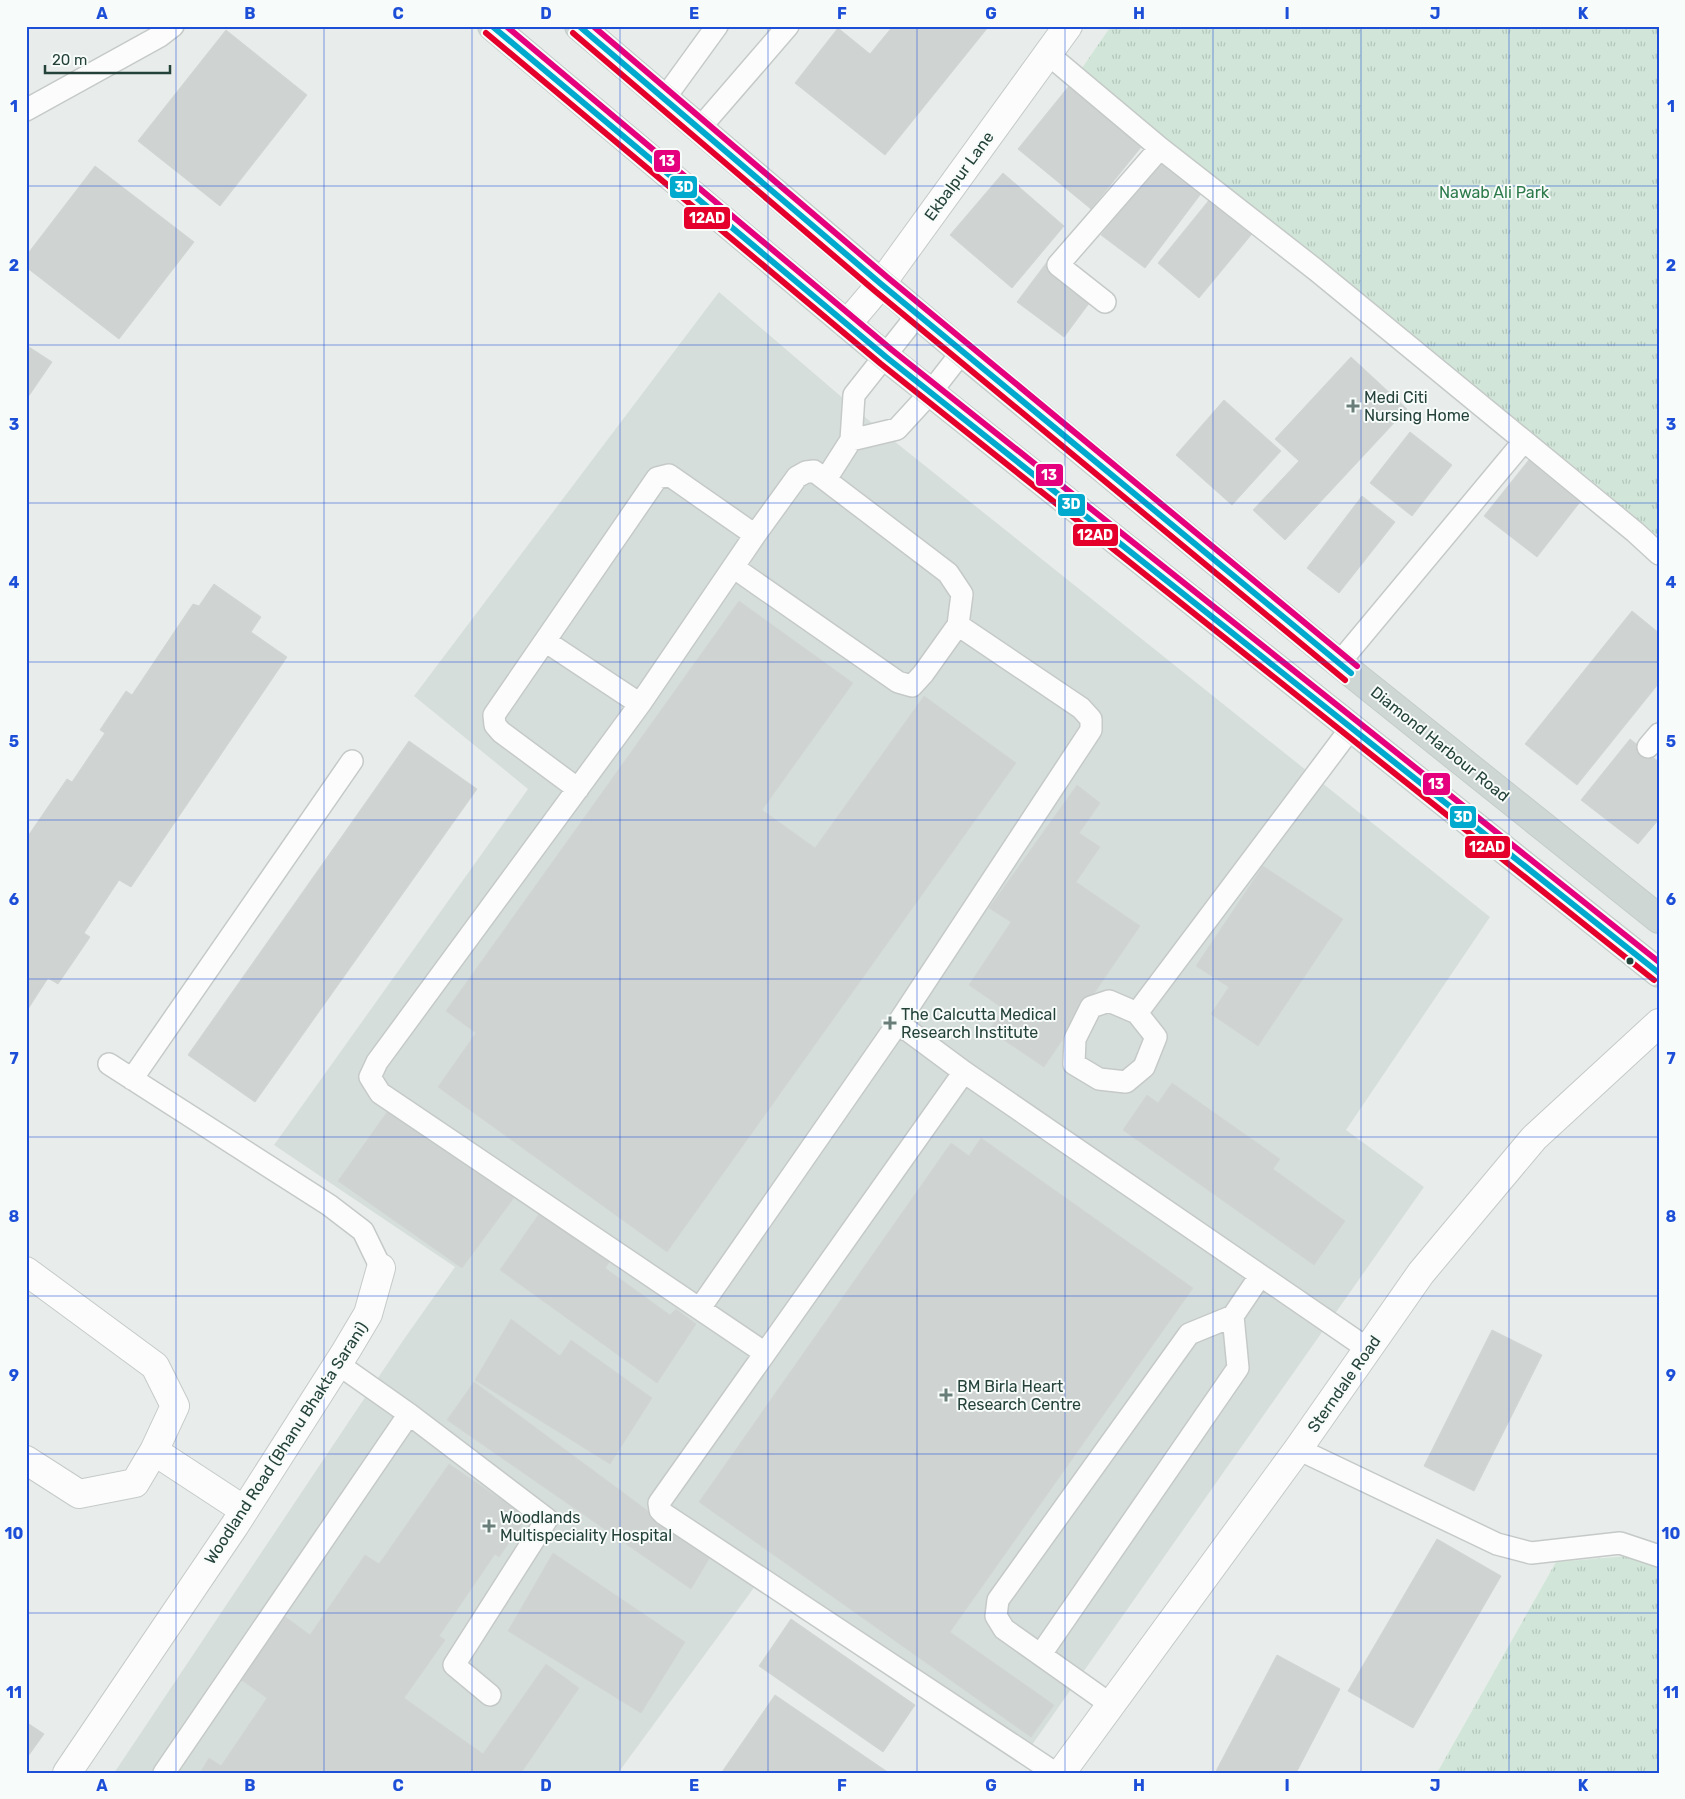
<svg xmlns="http://www.w3.org/2000/svg" width="1685" height="1799" viewBox="0 0 1685 1799" font-family="Rubik,sans-serif">
<style>
.built{fill:#d6dedb}
.park{fill:url(#park-tufts)}
.building{fill:#cfd4d2;stroke:#d1d6d4}
.lines{fill:none;stroke-linecap:round;stroke-linejoin:round}
.lane-casing{stroke:#c5cac8;stroke-width:24}
.street-casing{stroke:#c5cac8;stroke-width:30}
.primary-casing{stroke:#c3ccc9;stroke-width:30}
.lane{stroke:#fcfcfc;stroke-width:21}
.street{stroke:#fcfcfc;stroke-width:28}
.primary{stroke:#cfd7d5;stroke-width:28}
.bus-1-casing{stroke:#f7fbf9;stroke-width:10}
.bus-2-casing{stroke:#f7fbf9;stroke-width:10}
.bus-3-casing{stroke:#f7fbf9;stroke-width:10}
.bus-1{stroke:#00a9ce;stroke-width:6}
.bus-2{stroke:#e4002b;stroke-width:6}
.bus-3{stroke:#e5007d;stroke-width:6}
.grid{fill:none;stroke:#1d4ed8;stroke-width:1;stroke-opacity:0.55}
.poi-dot{fill:#697e78;stroke:#f7fbf9;stroke-width:2}
.bus-dot{fill:#24423a;stroke:#f7fbf9;stroke-width:2}
.labels{text-anchor:middle;dominant-baseline:central;stroke-width:4;stroke-linejoin:round;paint-order:stroke}
.street-label{font-size:16px;fill:#24423a;stroke:#f7fbf9}
.park-label{font-size:16px;fill:#2d7a4b;stroke:#f7fbf9}
.poi-label{font-size:16px;fill:#24423a;stroke:#f7fbf9;text-anchor:start}
.line-badge{stroke:#f7fbf9;stroke-width:2}
.badge-label{font-size:14px;text-anchor:middle;font-weight:bold;fill:#fff}
.neatline{fill:none;stroke:#1d4ed8;stroke-width:2}
.grid-label{font-size:16px;text-anchor:middle;font-weight:bold;fill:#1d4ed8}
</style>
<defs>
<pattern id="park-tufts" width="24" height="20" patternUnits="userSpaceOnUse" patternTransform="scale(1.25)"><rect width="24" height="20" fill="#d1e6d8"/><path d="M3 7l-1-3M5 7V3M7 7l1-3M15 17l-1-3M17 17v-4M19 17l1-3" fill="none" stroke="#b3c6ba"/></pattern>
</defs>
<rect width="100%" height="100%" fill="#e8edeb"/>
<path class="built" d="M 719,292 L 879,429 L 1490,917 L 1346,1130 L 1424,1187 L 1020,1762 L 764,1574 L 618,1773 L 114,1773 L 404,1339 L 455,1267 L 274,1145 L 528,789 L 414,696 Z"/>
<path class="park" d="M 1111,26 L 1659,26 L 1659,537 L 1586,476 L 1080,71 Z
M 1628,1556 L 1659,1566 L 1659,1773 L 1437,1773 L 1556,1562 Z"/>
<path class="building" d="M 893,26 L 989,26 L 885,155 L 795,83 L 838,28 L 870,54 Z
M 226,30 L 307,95 L 220,206 L 138,141 Z
M 1069,86 L 1142,146 L 1091,209 L 1018,149 Z
M 1162,154 L 1206,187 L 1145,268 L 1101,235 Z
M 95,166 L 194,242 L 119,339 L 26,267 L 26,256 Z
M 1003,173 L 1064,226 L 1012,288 L 950,235 Z
M 1214,194 L 1256,229 L 1199,298 L 1158,263 Z
M 1047,262 L 1093,298 L 1064,337 L 1017,302 Z
M 26,345 L 52,362 L 26,400 Z
M 1351,357 L 1407,409 L 1285,540 L 1253,510 L 1299,461 L 1275,439 Z
M 1224,400 L 1281,451 L 1232,505 L 1176,455 Z
M 1410,432 L 1452,465 L 1412,516 L 1370,483 Z
M 1532,456 L 1584,497 L 1537,557 L 1484,516 Z
M 1362,496 L 1395,522 L 1339,593 L 1307,568 Z
M 214,584 L 261,617 L 251,632 L 287,657 L 131,887 L 119,880 L 84,933 L 90,937 L 58,984 L 48,978 L 28,1009 L 26,1008 L 26,839 L 67,779 L 72,782 L 105,733 L 100,730 L 126,691 L 132,695 L 193,604 L 199,606 Z
M 739,601 L 853,683 L 762,810 L 815,848 L 924,696 L 1016,763 L 667,1252 L 438,1087 L 476,1033 L 446,1011 Z
M 1632,611 L 1659,633 L 1659,683 L 1577,785 L 1525,744 Z
M 1630,739 L 1659,762 L 1659,819 L 1638,844 L 1581,800 Z
M 409,741 L 477,789 L 255,1102 L 188,1055 Z
M 1077,785 L 1100,803 L 1079,833 L 1100,847 L 1076,882 L 1140,926 L 1044,1067 L 989,1030 L 1004,1009 L 969,985 L 1011,922 L 989,908 Z
M 1263,866 L 1343,919 L 1258,1046 L 1211,1014 L 1229,987 L 1196,966 Z
M 1172,1083 L 1280,1159 L 1273,1169 L 1345,1221 L 1314,1265 L 1123,1130 L 1147,1095 L 1158,1103 Z
M 390,1108 L 516,1195 L 462,1268 L 338,1181 Z
M 981,1138 L 1193,1288 L 950,1632 L 1054,1705 L 1031,1737 L 699,1502 L 951,1143 L 969,1156 Z
M 541,1211 L 610,1261 L 605,1268 L 670,1315 L 676,1309 L 696,1324 L 657,1383 L 500,1270 Z
M 511,1319 L 560,1356 L 571,1340 L 652,1398 L 610,1464 L 475,1380 Z
M 1492,1330 L 1542,1355 L 1474,1491 L 1424,1466 Z
M 474,1382 L 710,1557 L 691,1589 L 447,1420 Z
M 449,1464 L 527,1517 L 499,1557 L 495,1554 L 439,1636 L 445,1640 L 404,1698 L 483,1754 L 546,1664 L 579,1688 L 521,1773 L 200,1773 L 209,1758 L 221,1766 L 267,1698 L 240,1679 L 284,1616 L 310,1635 L 365,1555 L 379,1564 Z
M 1437,1539 L 1501,1576 L 1413,1728 L 1348,1691 Z
M 553,1553 L 685,1642 L 641,1713 L 508,1631 Z
M 791,1619 L 915,1705 L 883,1752 L 759,1666 Z
M 1277,1655 L 1340,1689 L 1296,1773 L 1215,1773 Z
M 775,1695 L 889,1773 L 723,1773 L 722,1772 Z
M 26,1722 L 44,1734 L 26,1759 Z"/>
<g class="lines">
<defs>
<path id="lane" d="M 1048,54 L 1160,148 L 1316,270 L 1635,532 L 1659,554
M 664,99 L 717,26
M 26,110 L 160,36 L 173,26
M 699,129 L 788,26
M 1105,302 L 1058,265 L 1160,148
M 851,440 L 897,429 L 930,393 L 962,352
M 826,479 L 851,440 L 854,395 L 918,314
M 733,567 L 898,682 L 912,686 L 923,674 L 958,625
M 545,641 L 640,704
M 1339,663 L 1524,441
M 1648,747 L 1659,734
M 578,789 L 501,732 L 495,725 L 494,715 L 657,478 L 669,475 L 755,535
M 1137,1013 L 1109,1001 L 1091,1007 L 1075,1039 L 1074,1064 L 1099,1079 L 1126,1082 L 1144,1067 L 1156,1037 L 1137,1013 L 1351,728
M 898,1023 L 964,1072 L 1368,1349
M 109,1064 L 329,1205 L 363,1231 L 381,1268
M 964,1072 L 659,1503 L 660,1510 L 664,1514 L 1055,1773
M 132,1079 L 352,761
M 700,1308 L 898,1023 L 1091,730 L 1091,719 L 1081,708 L 958,625 L 962,594 L 948,573 L 814,471 L 806,472 L 797,477 L 755,535 L 640,704 L 377,1062 L 370,1077 L 380,1093 L 765,1353
M 338,1364 L 409,1414 L 547,1519 L 454,1665 L 490,1695
M 1298,1449 L 1497,1544 L 1531,1553 L 1620,1543 L 1659,1556
M 1041,1654 L 1238,1368 L 1233,1316
M 1110,1704 L 1004,1629 L 996,1616 L 998,1600 L 1189,1334 L 1233,1316 L 1260,1276
M 164,1773 L 409,1414"/>
<path id="street" d="M 847,324 L 881,284 L 1068,26
M 26,1271 L 155,1366 L 175,1406 L 154,1451 L 135,1483 L 79,1494 L 26,1460
M 154,1451 L 244,1510
M 67,1773 L 235,1525 L 346,1351 L 368,1314 L 381,1268
M 1061,1773 L 1298,1449 L 1421,1273 L 1534,1138 L 1659,1023"/>
<path id="primary" d="M 492,26 L 886,357 L 1659,973
M 579,26 L 962,352 L 1339,663 L 1659,919"/>
</defs>
<use href="#lane" class="lane-casing"/>
<use href="#street" class="street-casing"/>
<use href="#primary" class="primary-casing"/>
<use href="#lane" class="lane"/>
<use href="#street" class="street"/>
<use href="#primary" class="primary"/>
<defs>
<path id="bus-1" d="M 492,26 L 886,357 L 1659,973
M 579,26 L 881,284 L 1351,673"/>
<path id="bus-2" d="M 486,33 L 881,364 L 1654,980
M 573,33 L 875,291 L 1345,680"/>
<path id="bus-3" d="M 506,26 L 892,350 L 1659,962
M 593,26 L 887,277 L 1357,666"/>
</defs>
<use href="#bus-1" class="bus-1-casing"/>
<use href="#bus-2" class="bus-2-casing"/>
<use href="#bus-3" class="bus-3-casing"/>
<use href="#bus-1" class="bus-1"/>
<use href="#bus-2" class="bus-2"/>
<use href="#bus-3" class="bus-3"/>
</g>
<path class="grid" d="M 176,26 L 176,1773M 324,26 L 324,1773M 472,26 L 472,1773M 620,26 L 620,1773M 768,26 L 768,1773M 917,26 L 917,1773M 1065,26 L 1065,1773M 1213,26 L 1213,1773M 1361,26 L 1361,1773M 1509,26 L 1509,1773M 26,186 L 1659,186M 26,345 L 1659,345M 26,503 L 1659,503M 26,662 L 1659,662M 26,820 L 1659,820M 26,979 L 1659,979M 26,1137 L 1659,1137M 26,1296 L 1659,1296M 26,1454 L 1659,1454M 26,1613 L 1659,1613"/>
<g class="poi-dot">
<path d="M1350.5 398.5h5v5h5v5h-5v5h-5v-5h-5v-5h5z"/>
<path d="M887.5 1015.5h5v5h5v5h-5v5h-5v-5h-5v-5h5z"/>
<path d="M943.5 1387.5h5v5h5v5h-5v5h-5v-5h-5v-5h5z"/>
<path d="M486.5 1518.5h5v5h5v5h-5v5h-5v-5h-5v-5h5z"/>
</g>
<circle class="bus-dot" cx="1630" cy="961" r="4.5"/>
<g class="labels">
<g class="street-label">
<text transform="translate(959 176) rotate(-54)">Ekbalpur Lane</text>
<text transform="translate(1440 744) rotate(39)">Diamond Harbour Road</text>
<text transform="translate(1344 1384) rotate(-55)">Sterndale Road</text>
<text transform="translate(286 1443) rotate(-57)">Woodland Road (Bhanu Bhakta Sarani)</text>
</g>
<g class="park-label">
<text x="1494" y="192">Nawab Ali Park</text>
</g>
<g class="poi-label">
<text x="1364" y="397">Medi Citi<tspan x="1364" dy="18">Nursing Home</tspan></text>
<text x="901" y="1014">The Calcutta Medical<tspan x="901" dy="18">Research Institute</tspan></text>
<text x="957" y="1386">BM Birla Heart<tspan x="957" dy="18">Research Centre</tspan></text>
<text x="500" y="1517">Woodlands<tspan x="500" dy="18">Multispeciality Hospital</tspan></text>
</g>
</g>
<g class="line-badge">
<rect x="653" y="149" width="28" height="24" rx="5" fill="#e5007d"/>
<rect x="669" y="175" width="29" height="24" rx="5" fill="#00a9ce"/>
<rect x="683" y="206" width="48" height="24" rx="5" fill="#e4002b"/>
<rect x="1035" y="463" width="29" height="24" rx="5" fill="#e5007d"/>
<rect x="1057" y="493" width="29" height="24" rx="5" fill="#00a9ce"/>
<rect x="1072" y="523" width="47" height="24" rx="5" fill="#e4002b"/>
<rect x="1422" y="772" width="29" height="24" rx="5" fill="#e5007d"/>
<rect x="1449" y="805" width="28" height="24" rx="5" fill="#00a9ce"/>
<rect x="1464" y="835" width="47" height="24" rx="5" fill="#e4002b"/>
</g>
<g class="badge-label">
<text x="667" y="166">13</text>
<text x="684" y="192">3D</text>
<text x="707" y="223">12AD</text>
<text x="1049" y="480">13</text>
<text x="1071" y="509">3D</text>
<text x="1095" y="540">12AD</text>
<text x="1436" y="789">13</text>
<text x="1463" y="822">3D</text>
<text x="1487" y="852">12AD</text>
</g>
<rect width="1685" height="1799" fill="none" stroke="#f7fbf9" stroke-width="55"/>
<path d="M45 65v8h125v-8" fill="none" stroke="#24423a" stroke-width="2.5"/>
<text x="52" y="65" font-size="15" fill="#24423a" stroke="#f7fbf9" stroke-width="4" paint-order="stroke">20 m</text>
<rect x="28" y="28" width="1630" height="1744" class="neatline"/>
<g class="grid-label">
<text x="102" y="19">A</text>
<text x="250" y="19">B</text>
<text x="398" y="19">C</text>
<text x="546" y="19">D</text>
<text x="694" y="19">E</text>
<text x="842" y="19">F</text>
<text x="991" y="19">G</text>
<text x="1139" y="19">H</text>
<text x="1287" y="19">I</text>
<text x="1435" y="19">J</text>
<text x="1583" y="19">K</text>
<text x="14" y="112">1</text>
<text x="1671" y="112">1</text>
<text x="14" y="271">2</text>
<text x="1671" y="271">2</text>
<text x="14" y="430">3</text>
<text x="1671" y="430">3</text>
<text x="14" y="588">4</text>
<text x="1671" y="588">4</text>
<text x="14" y="747">5</text>
<text x="1671" y="747">5</text>
<text x="14" y="905">6</text>
<text x="1671" y="905">6</text>
<text x="14" y="1064">7</text>
<text x="1671" y="1064">7</text>
<text x="14" y="1222">8</text>
<text x="1671" y="1222">8</text>
<text x="14" y="1381">9</text>
<text x="1671" y="1381">9</text>
<text x="14" y="1539">10</text>
<text x="1671" y="1539">10</text>
<text x="14" y="1698">11</text>
<text x="1671" y="1698">11</text>
<text x="102" y="1791">A</text>
<text x="250" y="1791">B</text>
<text x="398" y="1791">C</text>
<text x="546" y="1791">D</text>
<text x="694" y="1791">E</text>
<text x="842" y="1791">F</text>
<text x="991" y="1791">G</text>
<text x="1139" y="1791">H</text>
<text x="1287" y="1791">I</text>
<text x="1435" y="1791">J</text>
<text x="1583" y="1791">K</text>
</g>
</svg>
